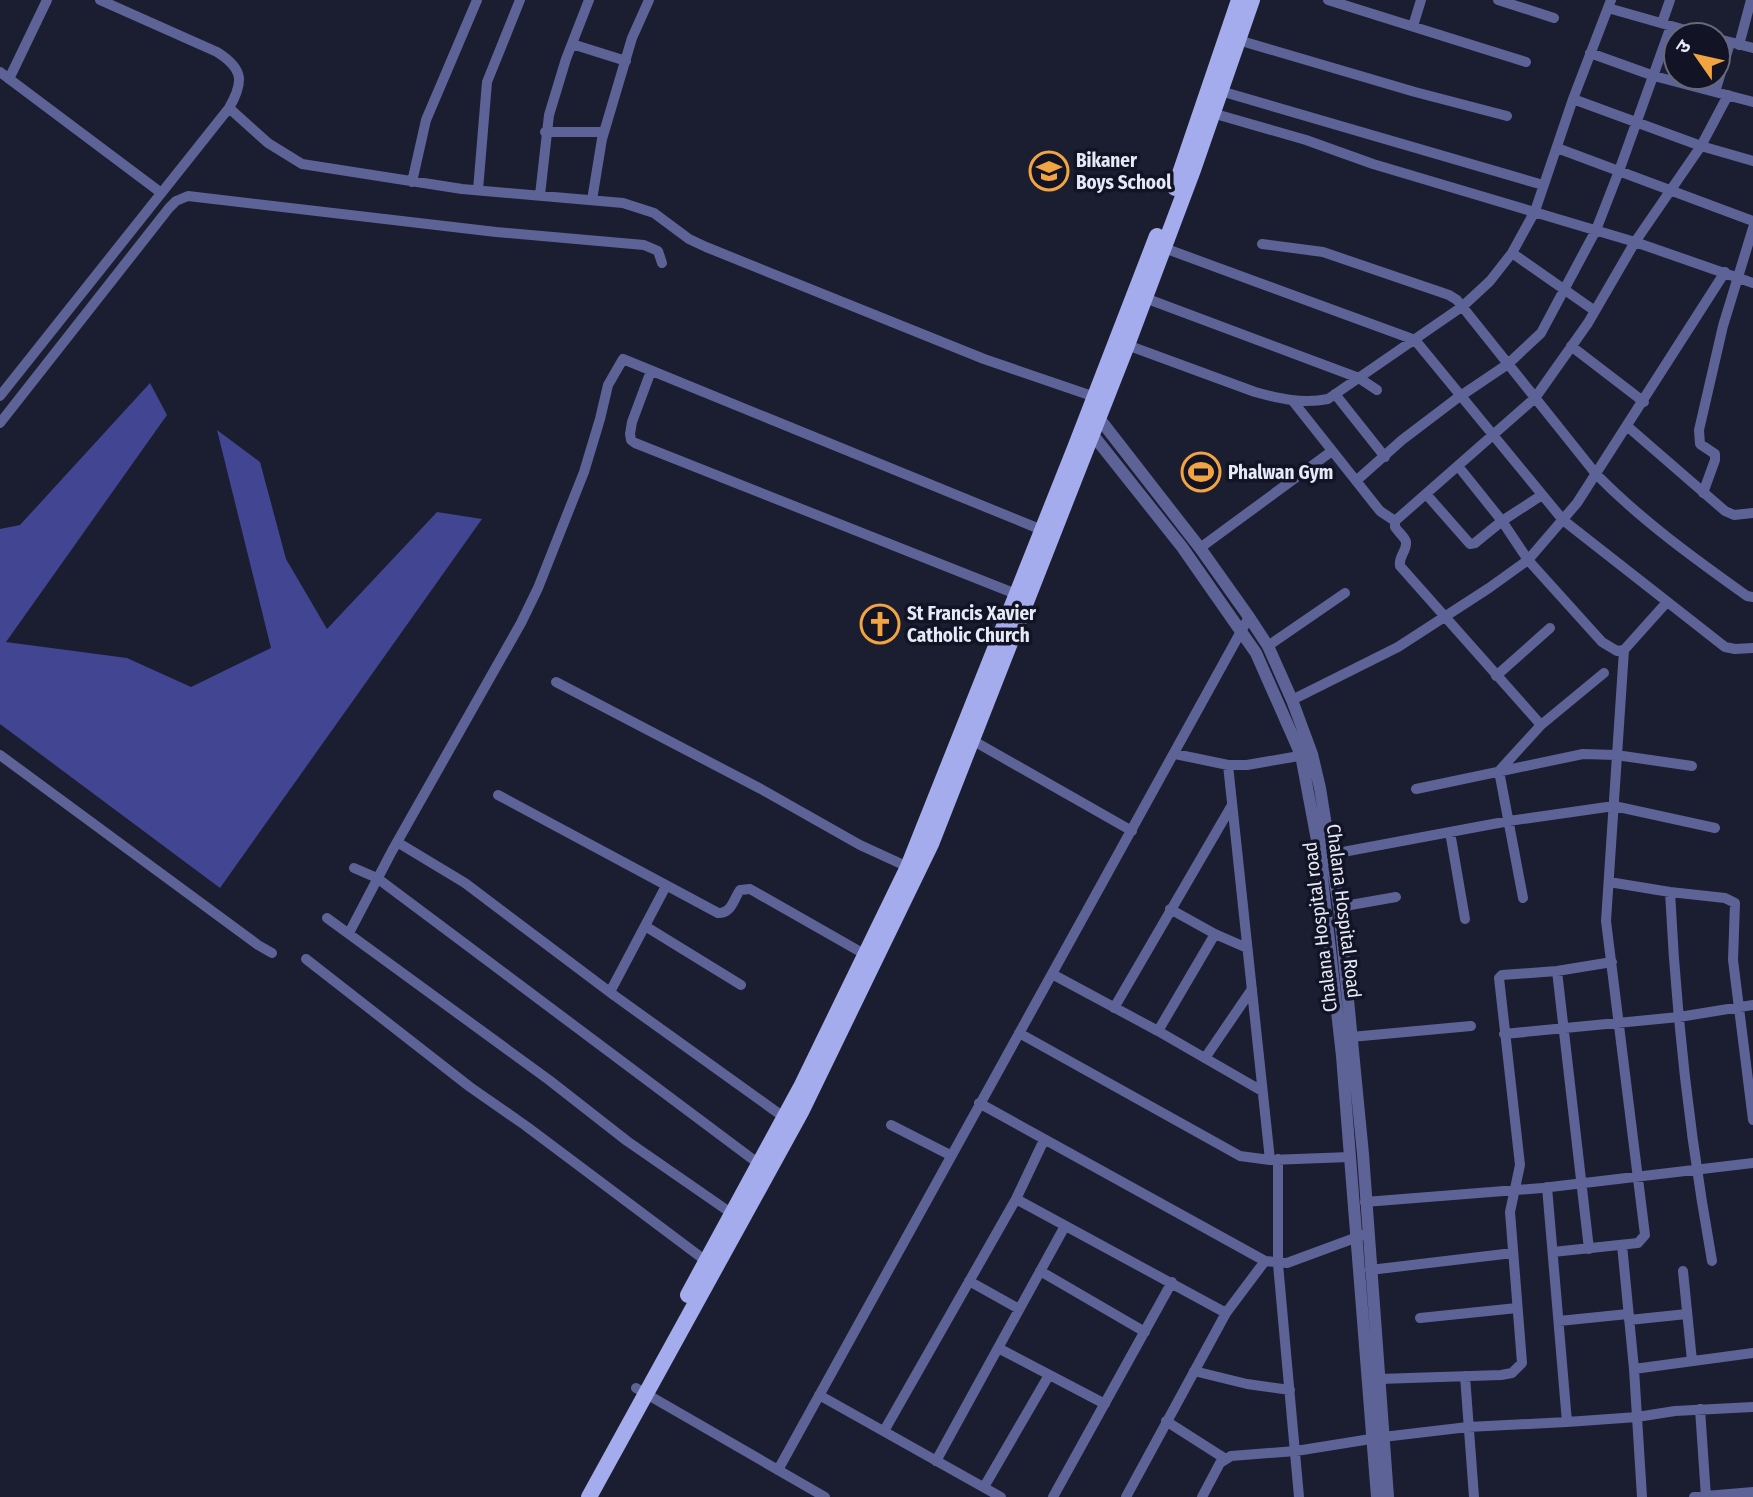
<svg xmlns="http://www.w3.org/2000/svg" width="1753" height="1497" viewBox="0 0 1753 1497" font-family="'Fira Sans Condensed','Noto Sans Devanagari',sans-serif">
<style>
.forest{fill:#424591}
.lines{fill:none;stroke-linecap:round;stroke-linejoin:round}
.minor{stroke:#5d6397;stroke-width:10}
.tertiary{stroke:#5d6397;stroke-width:12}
.primary{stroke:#a4aced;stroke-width:16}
.labels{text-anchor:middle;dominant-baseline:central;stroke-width:7;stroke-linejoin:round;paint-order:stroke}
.poi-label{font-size:19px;font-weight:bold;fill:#e6e9f6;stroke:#121426;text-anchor:start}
.street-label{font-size:19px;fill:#e6e9f6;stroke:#121426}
</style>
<rect width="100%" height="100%" fill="#1b1d30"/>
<path class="forest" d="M 150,383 L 167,415 L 6,642 L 127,658 L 191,687 L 271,648 L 217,430 L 260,462 L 286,559 L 327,629 L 437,512 L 482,519 L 220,888 L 0,724 L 0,529 L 20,525 Z"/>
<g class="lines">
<path class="minor" d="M 1328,0 L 1526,62
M 1498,0 L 1554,18
M 1608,8 L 1703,35
M 1662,23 L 1670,0
M 1413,26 L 1421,0
M 1718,39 L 1753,48
M 1238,40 L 1415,92 L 1507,116
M 572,44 L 626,61
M 1739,45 L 1751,0
M 1590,53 L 1654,76 L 1753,102
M 0,72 L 160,192
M 9,79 L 47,0
M 1217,90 L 1543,185
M 1715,92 L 1730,43
M 1573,99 L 1701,146 L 1753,161
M 229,108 L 268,143 L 302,164 L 462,189 L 623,203 L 654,213 L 689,239 L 706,247 L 984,359 L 1095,397
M 1212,113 L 1306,140 L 1373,164 L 1635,242 L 1753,283
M 545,132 L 604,132
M 1557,148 L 1753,221
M 412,182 L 426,120 L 477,0
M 478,190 L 487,82 L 520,0
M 540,195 L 549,115 L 566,59 L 589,0
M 592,200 L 602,139 L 632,38 L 649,0
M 1262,244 L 1323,252 L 1449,295 L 1457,300 L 1596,474 C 1641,520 1695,559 1747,596 L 1753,597
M 1164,248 L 1415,340 L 1563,520 L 1725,647 L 1735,649 L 1753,648
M 1512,253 L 1595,311
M 1145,298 L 1359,378 L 1377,390
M 1127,345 L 1255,392 C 1280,399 1303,404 1328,399 L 1463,306 L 1490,281 L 1512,253 L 1535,211 L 1573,99 L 1611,0
M 1571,346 L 1644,402
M 651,371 L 632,422 L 630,434 L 631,440 L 635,443 L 1016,594
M 1335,394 L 1385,457
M 0,396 L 229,108 C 244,82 244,69 217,52 L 100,0
M 1292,400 L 1380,511 L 1395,521
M 0,423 L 169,208 L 176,201 L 188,196 L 496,232 L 644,245 L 658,251 L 662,263
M 1627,426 L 1725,511 L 1734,515 L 1753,513
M 1458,466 L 1502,521 L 1528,560 L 1602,642 L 1617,651 L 1624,650 L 1667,602
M 1356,481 L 1402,440 L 1456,399 L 1508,364 L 1541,333 L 1596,230 L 1619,171 L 1671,26
M 1703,493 L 1715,460 L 1715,454 L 1700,444 L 1699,430 L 1723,326 L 1753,228
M 1426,494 L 1470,544 L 1475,543 L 1502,521 L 1542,495
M 1200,548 L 1332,451
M 1268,646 L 1345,593
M 1496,676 L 1550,628
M 556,682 L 761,789 L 860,845 L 908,867
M 1292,700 L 1398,647 L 1489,588 L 1528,560 L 1577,503 L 1725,272
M 1541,725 L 1400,566 C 1398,557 1407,551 1406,542 C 1405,537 1398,532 1395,527 L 1395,521 L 1535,398 L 1588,323 L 1635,242 L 1701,146 L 1728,95
M 972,740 L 1132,831
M 1175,754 L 1228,765 L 1247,765 L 1305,755
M 0,755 L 258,945 L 272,953
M 1228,765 L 1270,1160
M 1416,789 L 1583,754 L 1616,755 L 1692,766
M 498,795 L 718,913 C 732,913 733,900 740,890 L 750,889 L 866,955
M 1450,832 L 1465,919
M 397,842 L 465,883 L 615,996 L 785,1118
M 1332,854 L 1509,821 L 1614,806 L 1715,828
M 354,868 L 377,878 L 759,1164
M 1609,882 L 1670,892 L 1725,898 L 1735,903 L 1733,960 L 1753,1120
M 1670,892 C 1676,1016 1690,1139 1712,1261
M 1523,898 L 1499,771 L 1541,725 L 1604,673
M 1339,907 L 1396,897
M 1170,909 L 1215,934 L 1247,948
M 327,918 L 549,1080 L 627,1141 L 731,1213
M 645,926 L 741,985
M 349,933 L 392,851 L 521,623 L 538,588 L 584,472 L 600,419 L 608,385 L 623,359 L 1042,530
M 306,959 L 470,1087 L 526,1126 L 706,1261
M 1557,971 L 1589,1249
M 1052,974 L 1158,1031 L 1262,1091
M 610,992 L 666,886
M 1114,1008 L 1232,805
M 1158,1031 L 1215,934
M 1019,1033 L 1240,1156 L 1270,1160 L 1350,1157
M 1504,1034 L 1679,1017 L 1753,1005
M 1351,1037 L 1471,1026
M 1205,1058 L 1252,989
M 979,1103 L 1265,1261 L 1287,1263 L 1363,1235
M 891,1125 L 950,1155
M 1278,1159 L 1278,1264 L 1299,1497
M 1547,1187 L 1567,1422
M 1016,1199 L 1226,1313
M 1365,1202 L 1542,1188 L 1753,1163
M 1622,1245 L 1634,1369 L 1642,1497
M 1553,1252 L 1638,1243 L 1645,1235 L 1606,921 L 1624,650
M 1370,1270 L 1513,1253
M 1040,1271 L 1145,1332
M 1683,1271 L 1692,1361
M 969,1281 L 1019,1309
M 1420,1318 L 1517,1308
M 1629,1320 L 1687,1314
M 1559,1321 L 1628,1314
M 998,1348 L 1105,1404
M 1634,1369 L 1753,1353
M 1194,1371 L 1247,1384 L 1290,1390
M 1465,1376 L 1474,1497
M 1379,1379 L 1501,1375 L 1512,1373 L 1522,1363 L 1510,1212 L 1520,1165 L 1499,978 L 1502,975 L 1557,971 L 1612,962
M 636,1388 L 825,1497
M 819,1395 L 1001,1497
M 1700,1409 L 1706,1497
M 1166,1421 L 1224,1458
M 884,1431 L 1016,1199 L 1044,1140
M 936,1461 L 1065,1226
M 778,1470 L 1249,617
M 984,1487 L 1049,1375
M 1053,1497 L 1172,1282
M 1126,1497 L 1226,1313 L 1265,1261
M 1202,1497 L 1220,1463 L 1231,1456 L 1296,1451 L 1383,1437 L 1468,1427 L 1567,1422 L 1637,1417 L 1675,1411 L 1753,1407
M 1694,1497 L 1753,1492"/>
<path class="tertiary" d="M 1095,413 L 1200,548 L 1249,617 L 1268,646 L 1292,700 L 1312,754 L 1320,788 L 1339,907 L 1363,1154 L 1388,1497
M 1089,430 L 1182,547 L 1256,653 L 1301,755 L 1319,851 L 1342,1056 L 1377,1497"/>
<path class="primary" d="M 1175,188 L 1239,0
M 688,1295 L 802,1085 L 908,867 L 1075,448 L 1157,236
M 589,1497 L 801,1112 L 931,844 L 1127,345 L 1193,170 L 1252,0"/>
</g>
<defs>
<symbol id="school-ring" viewBox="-11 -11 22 22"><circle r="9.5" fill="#121426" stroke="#f3a442" stroke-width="1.5"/><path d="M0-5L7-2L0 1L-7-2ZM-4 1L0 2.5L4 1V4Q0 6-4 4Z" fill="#f3a442"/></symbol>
<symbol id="stadium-ring" viewBox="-11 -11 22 22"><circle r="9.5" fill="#121426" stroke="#f3a442" stroke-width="1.5"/><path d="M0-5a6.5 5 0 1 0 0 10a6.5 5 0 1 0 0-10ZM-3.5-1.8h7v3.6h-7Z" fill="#f3a442"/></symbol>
<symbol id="church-ring" viewBox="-11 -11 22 22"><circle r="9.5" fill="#121426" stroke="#f3a442" stroke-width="1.5"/><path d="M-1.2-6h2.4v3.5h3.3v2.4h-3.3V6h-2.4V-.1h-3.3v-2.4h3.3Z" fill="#f3a442"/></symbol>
</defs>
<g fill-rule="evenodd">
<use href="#school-ring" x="1027" y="149" width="44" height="44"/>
<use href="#stadium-ring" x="1179" y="450" width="44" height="44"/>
<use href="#church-ring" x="858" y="602" width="44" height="44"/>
</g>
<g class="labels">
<g class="poi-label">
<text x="1076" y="160">Bikaner<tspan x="1076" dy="22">Boys School</tspan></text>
<text x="1228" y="472">Phalwan Gym</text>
<text x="907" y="613">St Francis Xavier<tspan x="907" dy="22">Catholic Church</tspan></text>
</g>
<g class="street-label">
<text transform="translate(1344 911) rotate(83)">Chalana Hospital Road</text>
<text transform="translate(1320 927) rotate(-97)">Chalana Hospital road</text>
</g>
</g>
<g transform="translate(1697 56) rotate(304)"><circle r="33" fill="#121426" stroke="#676979" stroke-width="2"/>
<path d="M0-5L12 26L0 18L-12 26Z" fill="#f3a442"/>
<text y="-10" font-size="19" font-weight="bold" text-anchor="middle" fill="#e6e9f6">उ</text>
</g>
</svg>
